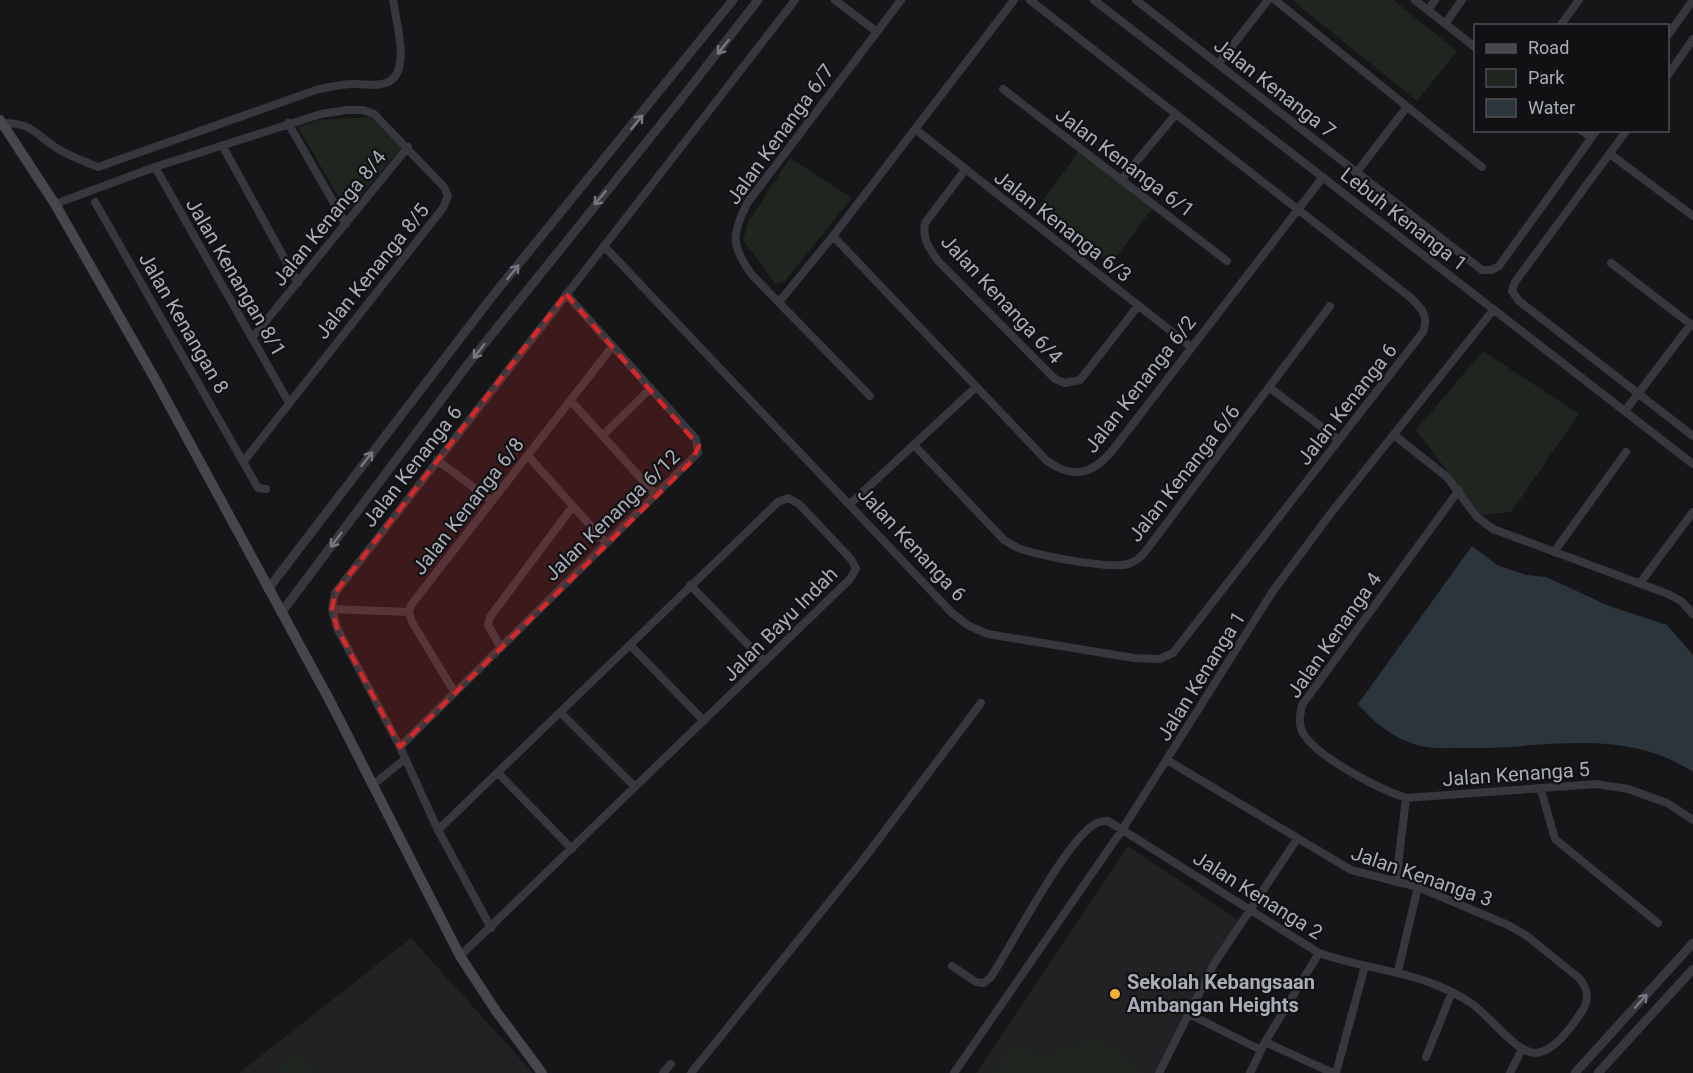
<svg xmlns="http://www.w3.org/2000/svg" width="1693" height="1073" viewBox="0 0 1693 1073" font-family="Roboto,sans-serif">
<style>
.built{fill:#222225}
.green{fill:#1e261f}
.water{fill:#2c353c}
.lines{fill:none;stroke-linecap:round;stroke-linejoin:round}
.minor{stroke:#37383d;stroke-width:8}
.tertiary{stroke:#37383d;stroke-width:9}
.secondary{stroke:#45474d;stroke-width:10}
.oneway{stroke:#757881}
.marked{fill:#d62828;fill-opacity:0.2;stroke:#d62828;stroke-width:4.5;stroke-dasharray:12 8;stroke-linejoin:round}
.poi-dot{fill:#f2b134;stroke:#111113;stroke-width:2}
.labels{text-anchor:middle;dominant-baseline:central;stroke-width:4.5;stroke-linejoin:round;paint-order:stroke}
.street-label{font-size:20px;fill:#a8adb8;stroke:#111113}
.poi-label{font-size:20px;font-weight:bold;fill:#a8adb8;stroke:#111113;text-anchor:start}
</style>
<rect width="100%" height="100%" fill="#161618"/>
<path class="built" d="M 1128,846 L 1241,922 L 1158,1073 L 976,1073 Z
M 411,938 L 533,1073 L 239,1073 Z"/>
<path class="green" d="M 1292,0 L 1393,0 L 1457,51 L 1417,101 Z
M 370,117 L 401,148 L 347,212 L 298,127 L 319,120 Z
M 1079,151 L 1153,207 L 1111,264 L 1037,208 Z
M 790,158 L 852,198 L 784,282 L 775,284 L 743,240 L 748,222 Z
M 1483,351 L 1579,414 L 1511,512 L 1481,515 L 1416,430 Z
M 1095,1037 L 1142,1069 L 1140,1073 L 994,1073 L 1016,1042 L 1042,1059 Z
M 298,1051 L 316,1073 L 283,1073 L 278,1068 Z"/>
<path class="water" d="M 1472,546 L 1497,565 L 1526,575 L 1546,577 L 1609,606 L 1667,625 L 1693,655 L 1693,772 C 1620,725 1542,750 1462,748 C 1449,748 1433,749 1421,746 C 1395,740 1376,724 1358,704 Z"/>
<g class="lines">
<path class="minor" d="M 835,0 L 877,32
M 1094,0 L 1693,464
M 1136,0 L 1482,270 L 1492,270 L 1499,266 L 1597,130
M 1275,0 L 1482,167
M 1415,0 L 1476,48
M 1428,10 L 1435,0
M 1445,24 L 1462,0
M 1560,26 L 1579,0
M 1668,35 L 1693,0
M 1218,64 L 1268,0
M 1668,75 L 1693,39
M 1003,89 L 1227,261
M 2,123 C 32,123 33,132 55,147 C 68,156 84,161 98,167 L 316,90 C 329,87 341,84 354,84 C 363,84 373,86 382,84 C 414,79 396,22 393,0
M 288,123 L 346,224
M 915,129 L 1191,347
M 1581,130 L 1591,138
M 1627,130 L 1515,282 L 1512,291 L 1519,301 L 1693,436
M 222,145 L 298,283
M 1610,154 L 1693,216
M 155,167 L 289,403
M 965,170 L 925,223 C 922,239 929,248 938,261 L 1055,379 L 1065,383 L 1080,380 L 1138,306
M 1356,173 L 1406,108
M 1121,180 L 1176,114
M 95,202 L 258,488 L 266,489
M 55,204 L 155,167 L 321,114 L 347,110 L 363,110 L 374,114 L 444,187 L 448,196 L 443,208 L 244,461
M 833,236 L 1047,461 C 1073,479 1091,475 1112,451 L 1323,177
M 604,246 L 952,613 L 969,626 L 988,634 L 1134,658 L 1159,659 L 1173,653 L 1423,332 C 1429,315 1422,309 1410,297 L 1030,0
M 1611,263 L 1693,326
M 779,302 L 833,236 L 1014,0
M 252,338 L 408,147
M 1270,388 L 1339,440
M 870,396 L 752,275 C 731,246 731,234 748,202 L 901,0
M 571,401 L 656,495
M 1625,411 L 1691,324
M 603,435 L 651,388
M 1394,435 L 1447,477 L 1477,517 L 1493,529 L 1668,594 L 1681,601 L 1693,614
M 914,445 L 1004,540 L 1018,548 C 1038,555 1113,571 1131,563 C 1141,559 1147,549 1154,540 L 1330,306
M 529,457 L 606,543
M 437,460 L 492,501
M 1459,490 L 1302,705 C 1300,715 1298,724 1303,733 C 1318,758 1379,789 1406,798 L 1596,784 L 1628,789 L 1667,803 L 1693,820
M 851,503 L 976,387
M 1554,552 L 1626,452
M 1640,583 L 1693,512
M 690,585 L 765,662
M 332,609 L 409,612
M 630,645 L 704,721
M 501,648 L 488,625 L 490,617 L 573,506
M 455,693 L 412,622 L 409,612 L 411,605 L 612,347
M 560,712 L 635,787
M 400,747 L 698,453 L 696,439 L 566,294
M 498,773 L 572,849
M 374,784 L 405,759
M 1541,790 L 1555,839 L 1658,923
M 438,830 L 778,502 L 788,498 L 799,504 L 851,559 L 856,569 L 850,579 L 460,956
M 1396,882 L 1406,798
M 491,928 L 438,830 L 400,747 L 337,628 L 332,609 L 335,593 L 795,0
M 952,966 L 976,982 L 984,983 L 991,977 C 1012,945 1066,840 1095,824 C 1099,821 1103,821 1108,821 L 1319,953 C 1372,972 1421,970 1471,1003 C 1489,1015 1515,1052 1535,1053 C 1554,1053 1573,1025 1582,1011 C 1590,999 1588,989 1579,978 L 1527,936 L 1508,925 L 1418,887 L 1351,870 L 1167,760
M 1398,971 L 1418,887
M 1187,1013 L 1261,1050
M 1265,1042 L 1333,1073
M 1426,1057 L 1452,992
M 663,1073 L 671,1064
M 691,1073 L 863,860 L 981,703
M 954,1073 L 1122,830 L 1273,591 L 1331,513 L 1494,309
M 1159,1073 L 1214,964 L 1297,839
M 1250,1073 L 1265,1042 L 1319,953
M 1336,1073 L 1365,966
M 1510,1073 L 1522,1049"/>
<path class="tertiary" d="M 268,589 L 491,298 L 733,0
M 281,613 L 468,364 L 678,103 L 758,0
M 1575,1073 L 1693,943
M 1598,1073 L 1693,969"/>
<path class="secondary" d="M 0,120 L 55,204 L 155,379 L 330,701 L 460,956 L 496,1011 L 542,1073"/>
</g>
<defs><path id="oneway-shaft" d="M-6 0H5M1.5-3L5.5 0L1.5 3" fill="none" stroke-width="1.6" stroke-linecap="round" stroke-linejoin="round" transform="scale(1.5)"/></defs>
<g class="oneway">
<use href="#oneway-shaft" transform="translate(723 47) rotate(128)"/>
<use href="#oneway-shaft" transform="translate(637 122) rotate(-51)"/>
<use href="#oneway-shaft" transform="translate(600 198) rotate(130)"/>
<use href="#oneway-shaft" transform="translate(513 272) rotate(-51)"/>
<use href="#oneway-shaft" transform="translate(479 351) rotate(128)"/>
<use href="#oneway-shaft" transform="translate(367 459) rotate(-52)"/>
<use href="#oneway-shaft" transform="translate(336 540) rotate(127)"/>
<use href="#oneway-shaft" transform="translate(1641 1001) rotate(-48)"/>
</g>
<path class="marked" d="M 566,294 L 699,446 L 691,462 L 400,747 L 337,628 L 332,609 L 335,593 Z"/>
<circle class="poi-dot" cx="1115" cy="994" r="6"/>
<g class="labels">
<g class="street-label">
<text transform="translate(1275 88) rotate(38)">Jalan Kenanga 7</text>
<text transform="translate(780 134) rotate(-54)">Jalan Kenanga 6/7</text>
<text transform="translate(1125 162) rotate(37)">Jalan Kenanga 6/1</text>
<text transform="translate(329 218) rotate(-51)">Jalan Kenanga 8/4</text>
<text transform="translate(1404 219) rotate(38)">Lebuh Kenanga 1</text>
<text transform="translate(1063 226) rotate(38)">Jalan Kenanga 6/3</text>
<text transform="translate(372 271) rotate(-51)">Jalan Kenanga 8/5</text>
<text transform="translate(236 277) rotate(60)">Jalan Kenangan 8/1</text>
<text transform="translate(1002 299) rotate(47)">Jalan Kenanga 6/4</text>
<text transform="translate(184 323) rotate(60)">Jalan Kenangan 8</text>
<text transform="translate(1140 384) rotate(-52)">Jalan Kenanga 6/2</text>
<text transform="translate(1347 404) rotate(-52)">Jalan Kenanga 6</text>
<text transform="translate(412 466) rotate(-52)">Jalan Kenanga 6</text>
<text transform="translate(1184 473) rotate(-52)">Jalan Kenanga 6/6</text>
<text transform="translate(468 506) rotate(-52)">Jalan Kenanga 6/8</text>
<text transform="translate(612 515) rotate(-44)">Jalan Kenanga 6/12</text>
<text transform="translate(912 544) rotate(47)">Jalan Kenanga 6</text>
<text transform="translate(780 624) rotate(-45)">Jalan Bayu Indah</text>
<text transform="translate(1334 635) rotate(-55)">Jalan Kenanga 4</text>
<text transform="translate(1201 676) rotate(-58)">Jalan Kenanga 1</text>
<text transform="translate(1516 774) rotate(-4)">Jalan Kenanga 5</text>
<text transform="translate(1422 876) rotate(19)">Jalan Kenanga 3</text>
<text transform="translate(1258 895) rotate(32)">Jalan Kenanga 2</text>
</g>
<g class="poi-label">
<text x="1127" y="982">Sekolah Kebangsaan<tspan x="1127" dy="23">Ambangan Heights</tspan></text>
</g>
</g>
<rect x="1474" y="24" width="195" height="108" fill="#111113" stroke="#4d4f55" stroke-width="1.5"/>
<rect x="1486" y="44" width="30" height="9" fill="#45474d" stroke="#4d4f55" stroke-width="1.5"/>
<text x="1528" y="54" font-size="18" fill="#a8adb8">Road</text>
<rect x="1486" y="69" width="30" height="18" fill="#1e261f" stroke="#4d4f55" stroke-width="1.5"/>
<text x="1528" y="84" font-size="18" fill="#a8adb8">Park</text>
<rect x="1486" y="99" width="30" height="18" fill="#2c353c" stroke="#4d4f55" stroke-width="1.5"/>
<text x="1528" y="114" font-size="18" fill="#a8adb8">Water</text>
</svg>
